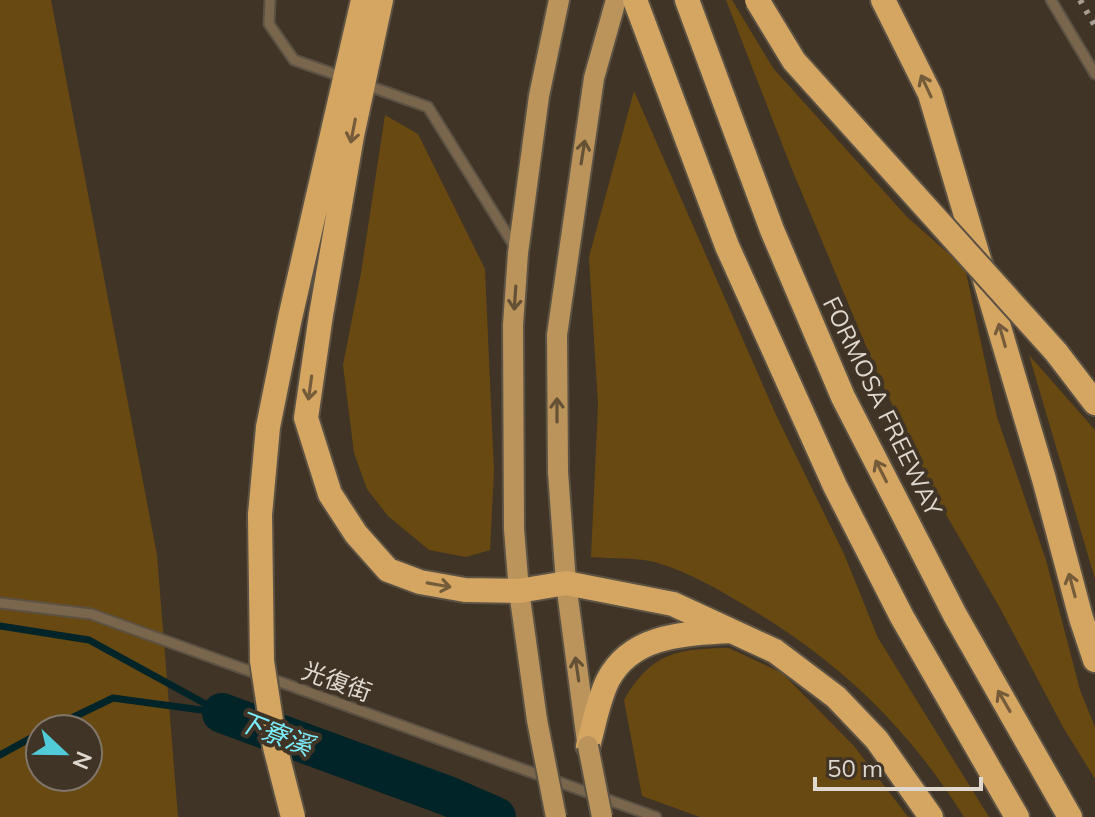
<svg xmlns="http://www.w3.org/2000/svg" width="1095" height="817" viewBox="0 0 1095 817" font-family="Mulish,'Noto Sans TC',sans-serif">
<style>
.green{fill:#694912;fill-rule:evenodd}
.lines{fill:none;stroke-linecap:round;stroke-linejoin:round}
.stream{stroke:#002428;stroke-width:7}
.river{stroke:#002428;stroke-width:40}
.lane-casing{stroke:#5c5244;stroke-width:13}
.primary-casing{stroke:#5c5244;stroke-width:24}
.highway-casing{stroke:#5c5244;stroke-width:28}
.lane{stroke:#79664c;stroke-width:9}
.primary{stroke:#bb945c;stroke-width:20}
.highway{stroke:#d5a662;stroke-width:24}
.rail{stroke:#a59d92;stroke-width:6;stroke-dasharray:4 8;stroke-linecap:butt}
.primary-bridge-casing{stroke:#5c5244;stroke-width:24;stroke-linecap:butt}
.highway-bridge-casing{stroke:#5c5244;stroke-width:28;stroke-linecap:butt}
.primary-bridge{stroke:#bb945c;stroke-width:20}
.highway-bridge{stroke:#d5a662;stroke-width:24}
.oneway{stroke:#745c3a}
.oneway2{stroke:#645136}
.labels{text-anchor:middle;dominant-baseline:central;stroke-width:8;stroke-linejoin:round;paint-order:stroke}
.street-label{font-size:24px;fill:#dfd8cf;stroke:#3f3425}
.water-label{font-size:26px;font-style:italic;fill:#7aecfa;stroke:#3f3425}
</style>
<rect width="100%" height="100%" fill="#3f3425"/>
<path class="green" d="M 0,0 L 51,0 L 157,555 L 178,817 L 0,817 ZM 40,729 L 88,729 L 88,777 L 40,777 Z
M 726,0 L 732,0 L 773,68 L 907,217 L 965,268 L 997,417 L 1046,560 L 1080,690 L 1095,727 L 1095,779 L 1063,727 L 1000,608 L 940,504 L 879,377 L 791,167 Z
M 634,91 L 776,415 L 844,554 L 878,638 L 989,817 L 964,817 C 907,726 839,661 746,606 C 718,589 690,573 658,563 C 638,557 612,559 591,557 L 598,405 L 589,257 Z
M 385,115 L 418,134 L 485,269 L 494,471 L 490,550 L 466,557 L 429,550 L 388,516 L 367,489 L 354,453 L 343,365 L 361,273 Z
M 1029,355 L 1095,430 L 1095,579 Z
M 729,648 L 782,673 L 854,746 L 908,817 L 700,817 L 642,796 L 624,700 C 652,652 677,649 729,648 Z"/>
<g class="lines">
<path class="stream" d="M 0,626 L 89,640 L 222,713
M 49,729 L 113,698 L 216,712
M 0,755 L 40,733"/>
<path class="river" d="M 222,713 L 448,796 L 496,817"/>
<defs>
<path id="lane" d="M 270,0 L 269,24 L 294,60 L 346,78
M 1051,0 L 1095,74
M 363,84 L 428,107 L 515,247
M 0,603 L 91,614 L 656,817"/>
<path id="primary" d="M 537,720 L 519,591 L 514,529 L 513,325 L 518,253 L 539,96 L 559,0
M 587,742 L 566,583 L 558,472 L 557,335 L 594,78 L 616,0"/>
<path id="highway" d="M 381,0 L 352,136 L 321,315 L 306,418 L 330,494 L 356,534 L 388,570 L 420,582 L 465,590 L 519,591 L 566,583 L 673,604 L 775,651 L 836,697 L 877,740 L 931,817
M 635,0 L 727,246 L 835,486 L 902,617 L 1017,817
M 687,0 L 772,230 L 843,397 L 955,615 L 1070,817
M 883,0 L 930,94 L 1044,479 L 1081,618 L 1095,660
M 1056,352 L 1095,403
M 260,515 L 268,427 L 290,318 L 363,0
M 588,746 C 594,725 598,700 608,680 C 632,634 685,634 730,631"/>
</defs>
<use href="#lane" class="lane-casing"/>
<use href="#primary" class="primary-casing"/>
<use href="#highway" class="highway-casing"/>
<use href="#lane" class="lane"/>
<use href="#primary" class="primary"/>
<use href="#highway" class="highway"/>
<path class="rail" d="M 1080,0 L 1095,26"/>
<defs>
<path id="primary-bridge" d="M 537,720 L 556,817
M 588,746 L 602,817"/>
<path id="highway-bridge" d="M 757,0 L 794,61 L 1056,352
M 260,515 L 262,661 L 275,747 L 293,817"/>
</defs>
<use href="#primary-bridge" class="primary-bridge-casing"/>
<use href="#highway-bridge" class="highway-bridge-casing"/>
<use href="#primary-bridge" class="primary-bridge"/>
<use href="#highway-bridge" class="highway-bridge"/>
</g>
<defs><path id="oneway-shaft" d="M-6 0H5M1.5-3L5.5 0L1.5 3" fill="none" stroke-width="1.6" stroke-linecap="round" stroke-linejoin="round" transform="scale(2)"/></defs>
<g class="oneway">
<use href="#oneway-shaft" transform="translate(926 86) rotate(-115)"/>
<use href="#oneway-shaft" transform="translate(353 131) rotate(101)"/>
<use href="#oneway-shaft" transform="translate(1002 335) rotate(-106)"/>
<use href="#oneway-shaft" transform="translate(310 388) rotate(98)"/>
<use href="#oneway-shaft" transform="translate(881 471) rotate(-117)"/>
<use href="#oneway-shaft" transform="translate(439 585) rotate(10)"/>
<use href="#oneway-shaft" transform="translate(1072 585) rotate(-105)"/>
<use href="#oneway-shaft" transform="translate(1004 701) rotate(-120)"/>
</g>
<g class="oneway2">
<use href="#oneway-shaft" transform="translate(583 152) rotate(-81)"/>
<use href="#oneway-shaft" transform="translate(515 298) rotate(94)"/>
<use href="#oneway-shaft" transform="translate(557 410) rotate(-90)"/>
<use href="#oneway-shaft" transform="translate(577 669) rotate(-98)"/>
</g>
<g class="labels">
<g class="street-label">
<text transform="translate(883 406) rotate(64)">FORMOSA FREEWAY</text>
<text transform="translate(337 681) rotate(20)">光復街</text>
</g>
<g class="water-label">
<text transform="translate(275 733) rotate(21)">下寮溪</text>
</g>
</g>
<g transform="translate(64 753) rotate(112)"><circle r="38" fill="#3f3425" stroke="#7f7669" stroke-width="2"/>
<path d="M0-6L14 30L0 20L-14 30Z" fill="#52cbd9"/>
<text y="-12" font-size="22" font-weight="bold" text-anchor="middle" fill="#dfd8cf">N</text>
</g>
<path d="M815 777v12h166v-12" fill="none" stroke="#dfd8cf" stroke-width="4"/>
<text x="827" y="777" font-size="24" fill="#dfd8cf" stroke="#3f3425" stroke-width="6" paint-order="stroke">50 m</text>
</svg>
